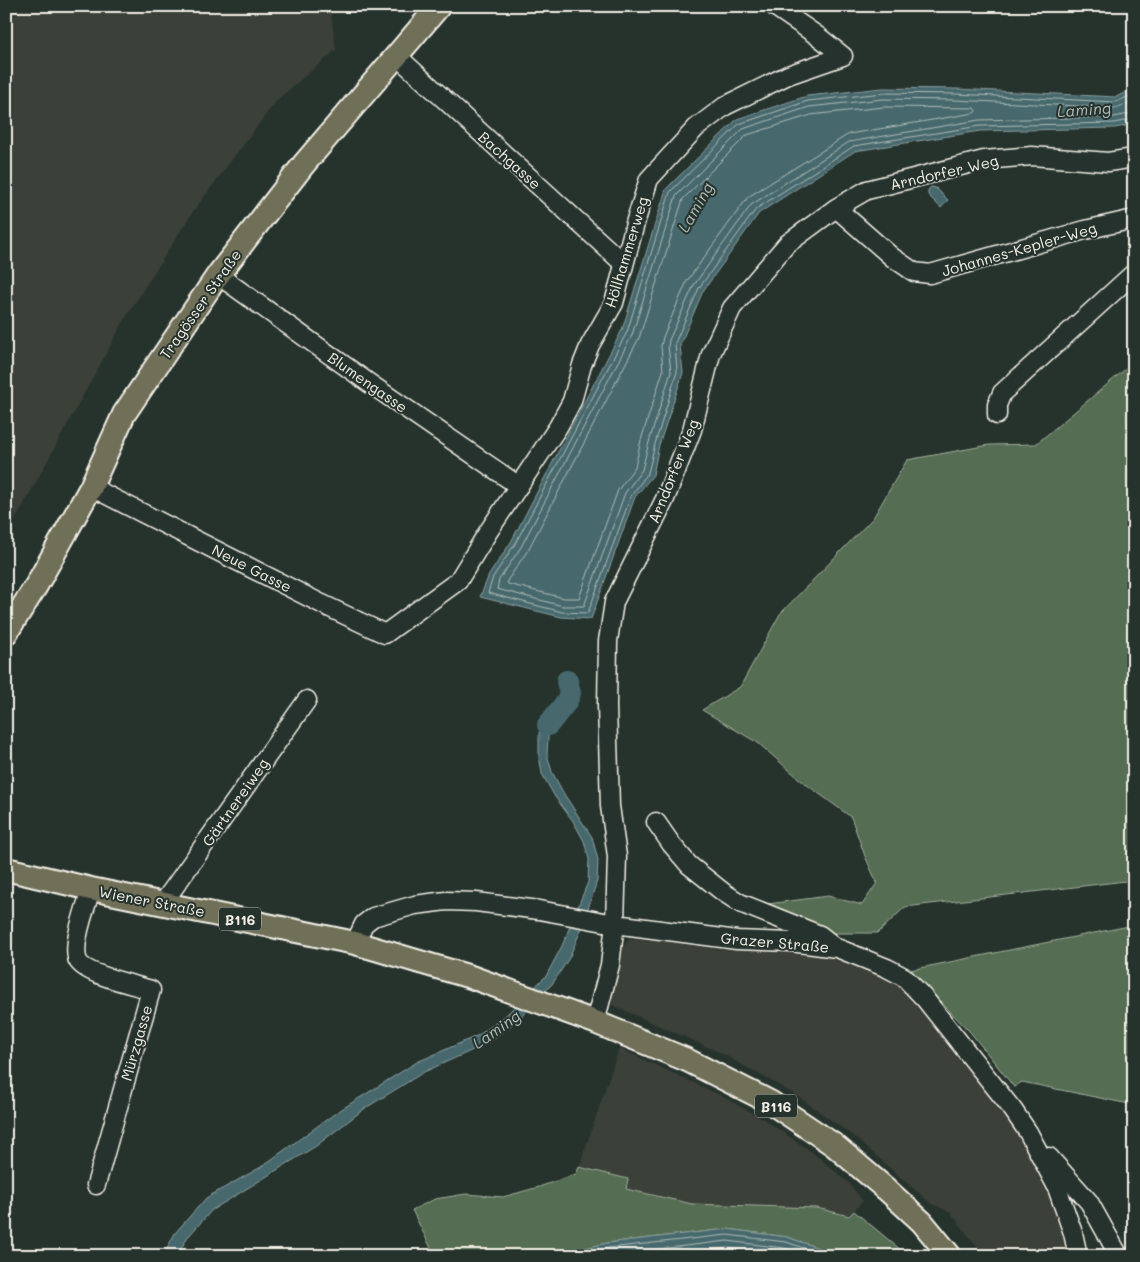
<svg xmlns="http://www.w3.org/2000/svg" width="1140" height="1262" viewBox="0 0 1140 1262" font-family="Mali,sans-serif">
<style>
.built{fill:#3a3f39}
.green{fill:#556d53;stroke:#a4af9e}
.water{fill:#47696e;stroke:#8c9f9f}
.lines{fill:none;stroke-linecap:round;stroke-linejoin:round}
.shore{stroke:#afbbb7;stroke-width:1}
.river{stroke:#47696e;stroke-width:22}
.minor-casing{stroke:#f4f1e8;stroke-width:21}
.major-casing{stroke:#f4f1e8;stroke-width:26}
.minor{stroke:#26332d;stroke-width:18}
.major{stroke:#706f59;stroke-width:22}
.labels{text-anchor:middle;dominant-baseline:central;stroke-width:4;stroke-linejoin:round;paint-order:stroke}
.shield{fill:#26332d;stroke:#b6b8b0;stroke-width:1}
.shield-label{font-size:14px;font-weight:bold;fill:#f4f1e8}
.street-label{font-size:15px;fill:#f4f1e8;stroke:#26332d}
.water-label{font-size:16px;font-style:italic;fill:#afbbb7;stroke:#26332d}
</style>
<rect width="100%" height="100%" fill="#26332d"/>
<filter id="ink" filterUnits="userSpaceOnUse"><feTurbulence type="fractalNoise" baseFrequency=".02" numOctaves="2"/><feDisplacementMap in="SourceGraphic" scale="10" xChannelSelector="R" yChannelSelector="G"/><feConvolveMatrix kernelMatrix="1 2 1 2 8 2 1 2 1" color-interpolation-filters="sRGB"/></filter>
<g filter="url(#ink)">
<path class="built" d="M 6,6 L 330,6 L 336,50 L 277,100 L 192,213 L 126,317 L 6,537 Z
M 629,939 L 657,940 L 722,950 L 810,948 L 849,958 L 901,985 L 985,1086 L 1028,1147 L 1049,1193 L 1070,1256 L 984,1256 L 951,1213 L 929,1202 L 853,1136 L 796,1095 L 721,1053 L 612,1005 L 612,1000 L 620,950 Z
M 619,1048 L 718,1094 L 763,1119 L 812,1152 L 849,1183 L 863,1201 L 849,1216 L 817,1208 L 692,1204 L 625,1189 L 628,1179 L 579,1167 Z"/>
<path class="green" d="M 1134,362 L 1134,880 L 905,907 L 878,933 L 828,933 L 760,905 L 828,896 L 862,905 L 877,883 L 865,856 L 851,817 L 803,782 L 758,743 L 702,710 L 740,687 L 780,614 L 873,518 L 907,460 L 989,445 L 1036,444 Z
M 1134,925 L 1134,1105 L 1022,1082 L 1014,1087 L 971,1033 L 910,970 Z
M 579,1167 L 628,1179 L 626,1189 L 692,1204 L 817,1208 L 849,1216 L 854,1211 L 908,1256 L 841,1256 L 787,1237 L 727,1229 L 607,1243 L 551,1256 L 435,1256 L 412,1210 L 435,1199 L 466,1194 L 503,1197 L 539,1187 L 576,1174 Z"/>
<path class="water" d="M 883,88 L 956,89 L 1116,97 L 1134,88 L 1134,124 L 1115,128 L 980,131 L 855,151 L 759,213 L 703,291 L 680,345 L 683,373 L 659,445 L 653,475 L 635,497 L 591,619 L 561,617 L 480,597 L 489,575 L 511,542 L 622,330 L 666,189 L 737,119 L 807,96 Z
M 931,187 L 936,188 L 948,200 L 941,208 L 928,195 L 928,190 Z
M 564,698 L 572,705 L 553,725 L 548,737 L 547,754 L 552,772 L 564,794 L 592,837 L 598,860 L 597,881 L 581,930 L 569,958 L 553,983 L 517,1021 L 484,1045 L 424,1072 L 364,1109 L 316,1146 L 212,1210 L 187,1238 L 177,1256 L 163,1256 L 175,1233 L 206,1198 L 261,1167 L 337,1112 L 417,1062 L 479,1035 L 505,1016 L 546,976 L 562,946 L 588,882 L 589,859 L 584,841 L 573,821 L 555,797 L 542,774 L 539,755 L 539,733 L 548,716 Z
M 727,1229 L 787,1237 L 841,1256 L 551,1256 L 607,1243 Z"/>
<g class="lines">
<path class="shore" d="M 1134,94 L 1116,102 L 956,94 L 883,93 L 808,101 L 739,124 L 670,192 L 627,332 L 515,544 L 493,577 L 488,593 L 562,612 L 588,613 L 631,496 L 648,473 L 655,444 L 677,372 L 675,343 L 699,288 L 756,209 L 854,146 L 980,126 L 1114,123 L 1134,119
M 1134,101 L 1116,108 L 955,100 L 883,99 L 809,107 L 743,129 L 676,196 L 632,335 L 521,547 L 499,580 L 497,589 L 563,606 L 584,606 L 625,493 L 642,470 L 649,442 L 671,372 L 668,346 L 669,340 L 694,285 L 751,205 L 849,142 L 979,120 L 1114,117 L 1134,113
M 884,107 L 974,108 L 976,111 L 974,113 L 849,134 L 748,197 L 687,281 L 663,337 L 661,346 L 663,371 L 641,440 L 635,467 L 618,490 L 579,598 L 564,598 L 508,584 L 507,581 L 528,550 L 639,338 L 683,199 L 747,135 L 811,115 Z
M 573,1256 L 608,1248 L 727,1235 L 786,1242 L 828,1256
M 601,1256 L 727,1241 L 784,1248 L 808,1256
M 660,1256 L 727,1248 L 785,1256"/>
<path class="river" d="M 548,725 L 567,701 L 570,693 L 567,681"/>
<defs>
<path id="minor" d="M 774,6 L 819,37 L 843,56
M 397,56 L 624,264
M 836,208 L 892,257 L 914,272 L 930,274 L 1085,230 L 1134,219
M 218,275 L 369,383 L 519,486
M 997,415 L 997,405 L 1002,393 L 1134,273
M 91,487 L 322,604 L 385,634 L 458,581 L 488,532 L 558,427 L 572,401 L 582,365 L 590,345 L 614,303 L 636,220 L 649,179 L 696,128 L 725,106 L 788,75 L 843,56
M 656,822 L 672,845 L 689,865 L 723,892 L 740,903 L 820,935 L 834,946
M 91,889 C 86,907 73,940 77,958 C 80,974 136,985 151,990 L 96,1185
M 163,903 L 307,700
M 355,943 L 364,924 L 373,917 L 415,905 L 446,901 L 476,902 L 539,910 L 615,924 L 737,940 L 791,942 L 837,948 L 887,968 L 904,977 L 925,999 L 1013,1110 L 1028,1132 L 1056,1185 L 1073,1233 L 1078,1256
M 595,1022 L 610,965 L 615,924 L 617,856 L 610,806 L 607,706 L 608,641 L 614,602 L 665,499 L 692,430 L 711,354 L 732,308 L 787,244 L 836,208 L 867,190 L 984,160 L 1032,156 L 1108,162 L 1134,158
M 1049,1157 L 1089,1202 L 1119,1256"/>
<path id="major" d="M 6,633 L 36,586 L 91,487 L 124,414 L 218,275 L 304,164 L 439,6
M 6,869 L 91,889 L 355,943 L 471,977 L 595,1022 L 687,1060 L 770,1102 L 834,1145 L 886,1189 L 922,1222 L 950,1256"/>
</defs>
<use href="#minor" class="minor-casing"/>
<use href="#major" class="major-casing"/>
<use href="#minor" class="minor"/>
<use href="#major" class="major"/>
</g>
</g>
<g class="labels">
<g class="shield">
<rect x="219" y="907.5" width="42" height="23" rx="4"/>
<rect x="755" y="1094.5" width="42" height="23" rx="4"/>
</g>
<g class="shield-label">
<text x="240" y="919">B116</text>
<text x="776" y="1106">B116</text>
</g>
<g class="street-label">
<text transform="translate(510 160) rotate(42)">Bachgasse</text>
<text transform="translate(944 172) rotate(-13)">Arndorfer Weg</text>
<text transform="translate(1019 249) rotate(-16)">Johannes-Kepler-Weg</text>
<text transform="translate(626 252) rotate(-73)">Höllhammerweg</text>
<text transform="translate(200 304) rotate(-55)">Tragösser Straße</text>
<text transform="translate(368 382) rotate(35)">Blumengasse</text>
<text transform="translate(673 471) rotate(-68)">Arndorfer Weg</text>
<text transform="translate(252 568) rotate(27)">Neue Gasse</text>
<text transform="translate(235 802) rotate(-55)">Gärtnereiweg</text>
<text transform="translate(152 901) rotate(11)">Wiener Straße</text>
<text transform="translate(775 942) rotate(5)">Grazer Straße</text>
<text transform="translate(136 1043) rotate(-74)">Mürzgasse</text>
</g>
<g class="water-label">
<text transform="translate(1084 109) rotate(-4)">Laming</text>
<text transform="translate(695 207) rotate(-60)">Laming</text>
<text transform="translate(496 1029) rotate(-35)">Laming</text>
</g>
</g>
<rect width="1140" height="1262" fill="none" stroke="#26332d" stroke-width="25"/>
<rect x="12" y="12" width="1115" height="1237" fill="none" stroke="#f4f1e8" stroke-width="2" filter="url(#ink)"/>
</svg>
